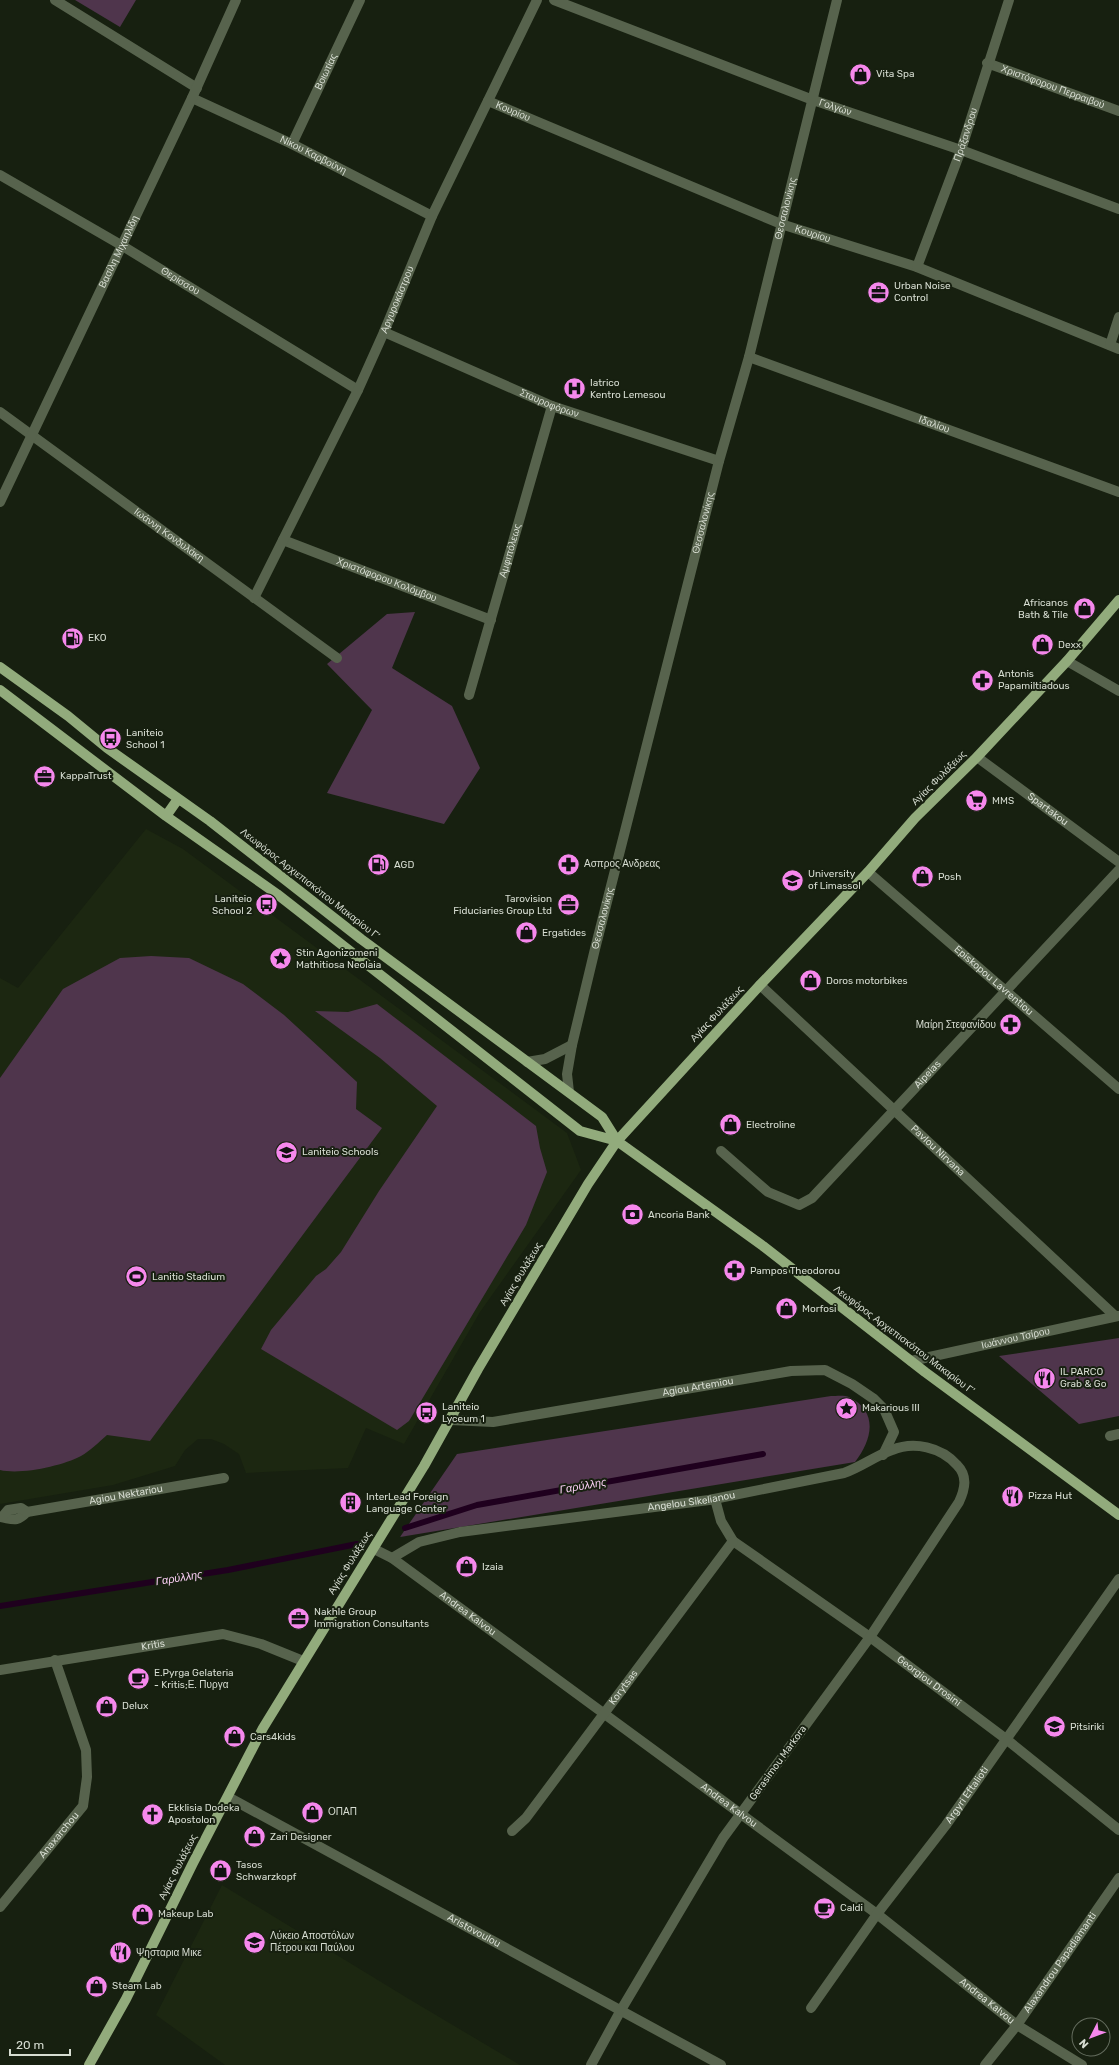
<svg xmlns="http://www.w3.org/2000/svg" width="1119" height="2065" viewBox="0 0 1119 2065" font-family="Rubik,sans-serif">
<style>
.built{fill:#1c2711}
.green{fill:#4f354c}
.lines{fill:none;stroke-linecap:round;stroke-linejoin:round}
.stream{stroke:#1f001e;stroke-width:6}
.minor{stroke:#57634d;stroke-width:10}
.major{stroke:#92ab7c;stroke-width:10}
.labels{text-anchor:middle;dominant-baseline:central;stroke-width:4;stroke-linejoin:round;paint-order:stroke}
.street-label{font-size:10px;fill:#d7ddd2;stroke:#172010}
.poi-label{font-size:10px;fill:#d7ddd2;stroke:#172010;text-anchor:start}
.water-label{font-size:11px;font-style:italic;fill:#facff5;stroke:#172010}
</style>
<rect width="100%" height="100%" fill="#172010"/>
<path class="built" d="M 146,829 L 183,849 L 567,1133 L 581,1170 L 480,1312 L 404,1444 L 366,1428 L 348,1468 L 246,1473 L 239,1454 L 224,1444 L 211,1439 L 198,1439 L 185,1450 L 175,1466 L 113,1485 L 0,1504 L 0,978 L 18,988 Z
M 222,1885 L 409,1999 L 520,2065 L 225,2065 L 156,2015 Z"/>
<path class="green" d="M 75,0 L 136,0 L 120,27 Z
M 415,612 L 392,668 L 452,706 L 480,768 L 444,824 L 327,793 L 372,710 L 327,664 L 387,614 Z
M 151,956 L 189,958 L 243,984 L 284,1015 L 357,1082 L 356,1109 L 382,1128 L 150,1441 L 107,1435 C 99,1442 90,1451 81,1456 C 62,1466 21,1475 0,1470 L 0,1078 L 63,989 L 120,958 Z
M 377,1004 L 536,1126 L 540,1148 L 547,1172 L 526,1225 L 409,1421 L 397,1430 L 261,1349 L 271,1330 L 316,1276 L 326,1269 L 341,1252 L 379,1191 L 437,1106 L 380,1058 L 315,1011 L 348,1012 Z
M 1119,1338 L 1119,1416 L 1079,1424 L 999,1356 Z
M 831,1396 C 836,1396 845,1395 849,1397 C 879,1412 872,1440 855,1462 L 400,1537 L 457,1454 Z"/>
<g class="lines">
<path class="stream" d="M 405,1528 L 477,1505 L 763,1454
M 0,1606 L 228,1570 L 357,1544"/>
<g class="minor">
<path d="M 55,0 L 197,88"/>
<path id="s1" d="M 554,0 L 813,100 L 961,150 L 1119,209"/>
<path id="s2" d="M 987,63 L 1119,111"/>
<path id="s3" d="M 192,98 L 292,144 L 432,216"/>
<path id="s4" d="M 488,101 L 781,224 L 917,267 L 1119,349"/>
<path id="s5" d="M 292,144 L 360,0"/>
<path id="s6" d="M 0,175 L 121,245 L 358,390"/>
<path id="s7" d="M 917,267 L 961,150 L 1009,0"/>
<path id="s8" d="M 384,332 L 552,406 L 719,461"/>
<path d="M 1110,345 L 1119,317"/>
<path id="s9" d="M 749,357 L 1119,492"/>
<path id="s10" d="M 0,412 L 337,658"/>
<path id="s11" d="M 0,502 L 192,98 L 236,0"/>
<path id="s12" d="M 283,540 L 491,620"/>
<path id="s13" d="M 254,598 L 358,390 L 384,332 L 432,216 L 537,0"/>
<path d="M 1067,661 L 1119,691"/>
<path id="s14" d="M 469,695 L 552,406"/>
<path id="s15" d="M 977,757 L 1119,862"/>
<path id="s16" d="M 868,872 L 1119,1089"/>
<path id="s17" d="M 760,985 L 1115,1316"/>
<path d="M 527,1062 L 545,1059 L 572,1045"/>
<path id="s18" d="M 569,1092 L 567,1074 L 572,1045 L 595,949 L 719,461 L 749,357 L 837,0"/>
<path id="s19" d="M 721,1151 L 768,1192 L 799,1205 L 812,1198 L 1119,870"/>
<path id="s20" d="M 911,1361 L 1118,1316"/>
<path id="s21" d="M 451,1420 L 493,1422 L 791,1371 L 825,1370 L 852,1384 L 874,1399 L 884,1409 L 894,1432 L 883,1455"/>
<path d="M 1110,1436 L 1119,1434"/>
<path id="s22" d="M 715,1499 L 721,1521 L 733,1541 L 870,1637 L 1006,1739 L 1119,1830"/>
<path id="s23" d="M 0,1517 C 13,1519 16,1523 27,1512 L 224,1478"/>
<path d="M 2,1517 L 8,1510 L 21,1508 L 27,1512"/>
<path id="s24" d="M 374,1549 L 392,1558 L 877,1914 L 1017,2025 L 1082,2065"/>
<path id="s25" d="M 392,1558 L 419,1542 L 460,1532 L 709,1500 L 844,1473 C 861,1467 875,1456 892,1450 C 914,1441 941,1447 957,1465 C 968,1476 965,1489 959,1502 L 870,1637 L 723,1838 L 621,2010 L 591,2065"/>
<path id="s26" d="M 0,1670 L 223,1634 L 261,1644 L 303,1661"/>
<path id="s27" d="M 228,1797 L 721,2065"/>
<path id="s28" d="M 512,1831 L 526,1818 L 733,1541"/>
<path id="s29" d="M 0,1907 L 83,1806 L 87,1777 L 86,1750 L 55,1660"/>
<path id="s30" d="M 811,2008 L 877,1914 L 946,1825 L 1119,1579"/>
<path id="s31" d="M 985,2065 L 1017,2025 L 1119,1878"/>
</g>
<path class="major" d="M 0,667 L 68,716 L 107,748 L 210,821 L 361,939 L 602,1117 L 617,1141 L 763,1246 L 925,1372 L 1119,1515
M 0,690 L 166,816 L 277,894 L 580,1131 L 617,1141
M 166,816 L 178,799
M 89,2065 L 126,1999 L 193,1863 L 263,1728 L 424,1466 L 478,1369 L 588,1184 L 617,1141 L 760,985 L 868,872 L 915,818 L 977,757 L 1067,661 L 1119,600"/>
</g>
<defs>
<symbol id="shop-disc" viewBox="-11 -11 22 22"><circle r="9.5" fill="#f688ed" stroke="#172010"/><path d="M-5-2.5h2.3a2.7 3.5 0 0 1 5.4 0H5L5.5 6h-11ZM-1.5-2.5h3a1.5 2.3 0 0 0-3 0Z" fill="#111"/></symbol>
<symbol id="office-disc" viewBox="-11 -11 22 22"><circle r="9.5" fill="#f688ed" stroke="#172010"/><path d="M-6-3h4V-5.5h4V-3h4V5H-6ZM-1-4.5V-3h2v-1.5ZM-6 0V1H6V0Z" fill="#111"/></symbol>
<symbol id="hospital-disc" viewBox="-11 -11 22 22"><circle r="9.5" fill="#f688ed" stroke="#172010"/><path d="M-5-5h3v3.5h4V-5h3V5h-3V1.5h-4V5h-3Z" fill="#111"/></symbol>
<symbol id="fuel-disc" viewBox="-11 -11 22 22"><circle r="9.5" fill="#f688ed" stroke="#172010"/><path d="M-5.5-6h7V0h2V4h1.3V-2.5L3-4.5l.8-.8L6-3V5H2.5V1h-1V6h-7ZM-4.2-4.7v3.2H.2V-4.7Z" fill="#111"/></symbol>
<symbol id="pharmacy-disc" viewBox="-11 -11 22 22"><circle r="9.5" fill="#f688ed" stroke="#172010"/><path d="M-2-6h4v4h4v4h-4v4h-4v-4h-4v-4h4Z" fill="#111"/></symbol>
<symbol id="bus-disc" viewBox="-11 -11 22 22"><circle r="9.5" fill="#f688ed" stroke="#172010"/><path d="M-5-6H5V4H4V6H2V4H-2V6H-4V4H-5ZM-3.5-4V0h7V-4ZM-3.5 1.2v1.5H-2V1.2ZM2 1.2v1.5H3.5V1.2Z" fill="#111"/></symbol>
<symbol id="supermarket-disc" viewBox="-11 -11 22 22"><circle r="9.5" fill="#f688ed" stroke="#172010"/><path d="M-6-5.5h2.5l.6 2H6L4.5 2H-2.5L-4.4-4H-6ZM-1.5 3.2a1.3 1.3 0 1 0 .1 0ZM3 3.2a1.3 1.3 0 1 0 .1 0Z" fill="#111"/></symbol>
<symbol id="university-disc" viewBox="-11 -11 22 22"><circle r="9.5" fill="#f688ed" stroke="#172010"/><path d="M0-5L7-2L0 1L-7-2ZM-4 1L0 2.5L4 1V4Q0 6-4 4Z" fill="#111"/></symbol>
<symbol id="sight-disc" viewBox="-11 -11 22 22"><circle r="9.5" fill="#f688ed" stroke="#172010"/><path d="M0-6L1.8-2.2L6-1.7L2.9 1.2L3.7 5.4L0 3.3L-3.7 5.4L-2.9 1.2L-6-1.7L-1.8-2.2Z" fill="#111"/></symbol>
<symbol id="school-disc" viewBox="-11 -11 22 22"><circle r="9.5" fill="#f688ed" stroke="#172010"/><path d="M0-5L7-2L0 1L-7-2ZM-4 1L0 2.5L4 1V4Q0 6-4 4Z" fill="#111"/></symbol>
<symbol id="bank-disc" viewBox="-11 -11 22 22"><circle r="9.5" fill="#f688ed" stroke="#172010"/><path d="M-6-4H6V4H-6ZM0-2.3a2.3 2.3 0 1 0 0 4.6a2.3 2.3 0 1 0 0-4.6Z" fill="#111"/></symbol>
<symbol id="stadium-disc" viewBox="-11 -11 22 22"><circle r="9.5" fill="#f688ed" stroke="#172010"/><path d="M0-5a6.5 5 0 1 0 0 10a6.5 5 0 1 0 0-10ZM-3.5-1.8h7v3.6h-7Z" fill="#111"/></symbol>
<symbol id="restaurant-disc" viewBox="-11 -11 22 22"><circle r="9.5" fill="#f688ed" stroke="#172010"/><path d="M-5-6h1v4h1v-4h1v4h1v-4h1v5L-1.5 .5V6h-2V.5L-5-1ZM5-6V6H3V1.5H1.5Q1.5-4 5-6Z" fill="#111"/></symbol>
<symbol id="building-disc" viewBox="-11 -11 22 22"><circle r="9.5" fill="#f688ed" stroke="#172010"/><path d="M-4-6H4V6H1V3H-1V6H-4ZM-2.5-4.3h1.7v1.8h-1.7ZM.8-4.3h1.7v1.8H.8ZM-2.5-1h1.7V.8h-1.7ZM.8-1h1.7V.8H.8Z" fill="#111"/></symbol>
<symbol id="cafe-disc" viewBox="-11 -11 22 22"><circle r="9.5" fill="#f688ed" stroke="#172010"/><path d="M-5.5-4.5H6V0H3Q3 3.5 0 3.5H-2.5Q-5.5 3.5-5.5 0ZM3-3.2v2h1.7v-2ZM-6 4.5H4V6H-6Z" fill="#111"/></symbol>
<symbol id="church-disc" viewBox="-11 -11 22 22"><circle r="9.5" fill="#f688ed" stroke="#172010"/><path d="M-1.2-6h2.4v3.5h3.3v2.4h-3.3V6h-2.4V-.1h-3.3v-2.4h3.3Z" fill="#111"/></symbol>
</defs>
<g fill-rule="evenodd">
<use href="#shop-disc" x="848" y="62" width="25" height="25"/>
<use href="#office-disc" x="866" y="280" width="25" height="25"/>
<use href="#hospital-disc" x="562" y="376" width="25" height="25"/>
<use href="#shop-disc" x="1072" y="596" width="25" height="25"/>
<use href="#fuel-disc" x="60" y="626" width="25" height="25"/>
<use href="#shop-disc" x="1030" y="632" width="25" height="25"/>
<use href="#pharmacy-disc" x="970" y="668" width="25" height="25"/>
<use href="#bus-disc" x="98" y="726" width="25" height="25"/>
<use href="#office-disc" x="32" y="764" width="25" height="25"/>
<use href="#supermarket-disc" x="964" y="788" width="25" height="25"/>
<use href="#pharmacy-disc" x="556" y="852" width="25" height="25"/>
<use href="#fuel-disc" x="366" y="852" width="25" height="25"/>
<use href="#shop-disc" x="910" y="864" width="25" height="25"/>
<use href="#university-disc" x="780" y="868" width="25" height="25"/>
<use href="#bus-disc" x="254" y="892" width="25" height="25"/>
<use href="#office-disc" x="556" y="892" width="25" height="25"/>
<use href="#shop-disc" x="514" y="920" width="25" height="25"/>
<use href="#sight-disc" x="268" y="946" width="25" height="25"/>
<use href="#shop-disc" x="798" y="968" width="25" height="25"/>
<use href="#pharmacy-disc" x="998" y="1012" width="25" height="25"/>
<use href="#shop-disc" x="718" y="1112" width="25" height="25"/>
<use href="#school-disc" x="274" y="1140" width="25" height="25"/>
<use href="#bank-disc" x="620" y="1202" width="25" height="25"/>
<use href="#pharmacy-disc" x="722" y="1258" width="25" height="25"/>
<use href="#stadium-disc" x="124" y="1264" width="25" height="25"/>
<use href="#shop-disc" x="774" y="1296" width="25" height="25"/>
<use href="#restaurant-disc" x="1032" y="1366" width="25" height="25"/>
<use href="#sight-disc" x="834" y="1396" width="25" height="25"/>
<use href="#bus-disc" x="414" y="1400" width="25" height="25"/>
<use href="#restaurant-disc" x="1000" y="1484" width="25" height="25"/>
<use href="#building-disc" x="338" y="1490" width="25" height="25"/>
<use href="#shop-disc" x="454" y="1554" width="25" height="25"/>
<use href="#office-disc" x="286" y="1606" width="25" height="25"/>
<use href="#cafe-disc" x="126" y="1666" width="25" height="25"/>
<use href="#shop-disc" x="94" y="1694" width="25" height="25"/>
<use href="#school-disc" x="1042" y="1714" width="25" height="25"/>
<use href="#shop-disc" x="222" y="1724" width="25" height="25"/>
<use href="#shop-disc" x="300" y="1800" width="25" height="25"/>
<use href="#church-disc" x="140" y="1802" width="25" height="25"/>
<use href="#shop-disc" x="242" y="1824" width="25" height="25"/>
<use href="#shop-disc" x="208" y="1858" width="25" height="25"/>
<use href="#cafe-disc" x="812" y="1896" width="25" height="25"/>
<use href="#shop-disc" x="130" y="1902" width="25" height="25"/>
<use href="#school-disc" x="242" y="1930" width="25" height="25"/>
<use href="#restaurant-disc" x="108" y="1940" width="25" height="25"/>
<use href="#shop-disc" x="84" y="1974" width="25" height="25"/>
</g>
<g class="labels">
<g class="street-label">
<text stroke="none"><textPath href="#s5" startOffset="80">Βοιωτίας</textPath></text>
<text stroke="none"><textPath href="#s2" startOffset="70">Χριστόφορου Περραιβού</textPath></text>
<text stroke="none"><textPath href="#s1" startOffset="301">Γολγών</textPath></text>
<text stroke="none"><textPath href="#s4" startOffset="27">Κουρίου</textPath></text>
<text stroke="none"><textPath href="#s7" startOffset="141">Πράξανδρου</textPath></text>
<text stroke="none"><textPath href="#s3" startOffset="134">Νίκου Καρβούνη</textPath></text>
<text stroke="none"><textPath href="#s18" startOffset="911">Θεσσαλονίκης</textPath></text>
<text stroke="none"><textPath href="#s4" startOffset="351">Κουρίου</textPath></text>
<text stroke="none"><textPath href="#s11" startOffset="277">Βασίλη Μιχαηλίδη</textPath></text>
<text stroke="none"><textPath href="#s6" startOffset="209">Θερίσσου</textPath></text>
<text stroke="none"><textPath href="#s13" startOffset="331">Αργυροκάστρου</textPath></text>
<text stroke="none"><textPath href="#s8" startOffset="180">Σταυροφόρων</textPath></text>
<text stroke="none"><textPath href="#s9" startOffset="197">Ιδαλίου</textPath></text>
<text stroke="none"><textPath href="#s18" startOffset="586">Θεσσαλονίκης</textPath></text>
<text stroke="none"><textPath href="#s10" startOffset="209">Ιωάννη Κονδυλάκη</textPath></text>
<text stroke="none"><textPath href="#s14" startOffset="150">Αμφιπόλεως</textPath></text>
<text stroke="none"><textPath href="#s12" startOffset="111">Χριστόφορου Κολόμβου</textPath></text>
<text transform="translate(939 778) rotate(-45)">Αγίας Φυλάξεως</text>
<text stroke="none"><textPath href="#s15" startOffset="88">Spartakou</textPath></text>
<text transform="translate(310 884) rotate(38)">Λεωφόρος Αρχιεπισκόπου Μακαρίου Γ’</text>
<text stroke="none"><textPath href="#s18" startOffset="178">Θεσσαλονίκης</textPath></text>
<text stroke="none"><textPath href="#s16" startOffset="166">Episkopou Lavrentiou</textPath></text>
<text transform="translate(717 1014) rotate(-47)">Αγίας Φυλάξεως</text>
<text stroke="none"><textPath href="#s19" startOffset="280">Aipeias</textPath></text>
<text stroke="none"><textPath href="#s17" startOffset="243">Pavlou Nirvana</textPath></text>
<text transform="translate(521 1274) rotate(-59)">Αγίας Φυλάξεως</text>
<text stroke="none"><textPath href="#s20" startOffset="107">Ιωάννου Τσίρου</textPath></text>
<text transform="translate(904 1340) rotate(37)">Λεωφόρος Αρχιεπισκόπου Μακαρίου Γ’</text>
<text stroke="none"><textPath href="#s21" startOffset="250">Agiou Artemiou</textPath></text>
<text stroke="none"><textPath href="#s23" startOffset="130">Agiou Nektariou</textPath></text>
<text stroke="none"><textPath href="#s25" startOffset="307">Angelou Sikelianou</textPath></text>
<text transform="translate(350 1563) rotate(-58)">Αγίας Φυλάξεως</text>
<text stroke="none"><textPath href="#s24" startOffset="114">Andrea Kalvou</textPath></text>
<text stroke="none"><textPath href="#s26" startOffset="155">Kritis</textPath></text>
<text stroke="none"><textPath href="#s22" startOffset="287">Georgiou Drosini</textPath></text>
<text stroke="none"><textPath href="#s28" startOffset="182">Korytsas</textPath></text>
<text transform="translate(778 1763) rotate(-54)">Gerasimou Markora</text>
<text stroke="none"><textPath href="#s30" startOffset="264">Argyri Eftalioti</textPath></text>
<text stroke="none"><textPath href="#s24" startOffset="438">Andrea Kalvou</textPath></text>
<text stroke="none"><textPath href="#s29" startOffset="93">Anaxarchou</textPath></text>
<text transform="translate(178 1867) rotate(-63)">Αγίας Φυλάξεως</text>
<text stroke="none"><textPath href="#s27" startOffset="280">Aristovoulou</textPath></text>
<text stroke="none"><textPath href="#s31" startOffset="127">Alaxandrou Papadiamanti</textPath></text>
<text stroke="none"><textPath href="#s24" startOffset="762">Andrea Kalvou</textPath></text>
</g>
<g class="poi-label">
<text x="876" y="74">Vita Spa</text>
<text x="894" y="286">Urban Noise<tspan x="894" dy="12">Control</tspan></text>
<text x="590" y="383">Iatrico<tspan x="590" dy="12">Kentro Lemesou</tspan></text>
<text x="1068" y="603" text-anchor="end">Africanos<tspan x="1068" dy="12">Bath &amp; Tile</tspan></text>
<text x="88" y="638">EKO</text>
<text x="1058" y="645">Dexx</text>
<text x="998" y="674">Antonis<tspan x="998" dy="12">Papamiltiadous</tspan></text>
<text x="126" y="733">Laniteio<tspan x="126" dy="12">School 1</tspan></text>
<text x="60" y="776">KappaTrust</text>
<text x="992" y="801">MMS</text>
<text x="584" y="864">Ασπρος Ανδρεας</text>
<text x="394" y="865">AGD</text>
<text x="808" y="874">University<tspan x="808" dy="12">of Limassol</tspan></text>
<text x="938" y="877">Posh</text>
<text x="252" y="899" text-anchor="end">Laniteio<tspan x="252" dy="12">School 2</tspan></text>
<text x="552" y="899" text-anchor="end">Tarovision<tspan x="552" dy="12">Fiduciaries Group Ltd</tspan></text>
<text x="542" y="933">Ergatides</text>
<text x="296" y="953">Stin Agonizomeni<tspan x="296" dy="12">Mathitiosa Neolaia</tspan></text>
<text x="826" y="981">Doros motorbikes</text>
<text x="996" y="1025" text-anchor="end">Μαίρη Στεφανίδου</text>
<text x="746" y="1125">Electroline</text>
<text x="302" y="1152">Laniteio Schools</text>
<text x="648" y="1215">Ancoria Bank</text>
<text x="750" y="1271">Pampos Theodorou</text>
<text x="152" y="1277">Lanitio Stadium</text>
<text x="802" y="1309">Morfosi</text>
<text x="1060" y="1372">IL PARCO<tspan x="1060" dy="12">Grab &amp; Go</tspan></text>
<text x="442" y="1407">Laniteio<tspan x="442" dy="12">Lyceum 1</tspan></text>
<text x="862" y="1408">Makarious III</text>
<text x="1028" y="1496">Pizza Hut</text>
<text x="366" y="1497">InterLead Foreign<tspan x="366" dy="12">Language Center</tspan></text>
<text x="482" y="1567">Izaia</text>
<text x="314" y="1612">Nakhle Group<tspan x="314" dy="12">Immigration Consultants</tspan></text>
<text x="154" y="1673">E.Pyrga Gelateria<tspan x="154" dy="12">- Kritis;Ε. Πυργα</tspan></text>
<text x="122" y="1706">Delux</text>
<text x="1070" y="1727">Pitsiriki</text>
<text x="250" y="1737">Cars4kids</text>
<text x="168" y="1808">Ekklisia Dodeka<tspan x="168" dy="12">Apostolon</tspan></text>
<text x="328" y="1812">ΟΠΑΠ</text>
<text x="270" y="1837">Zari Designer</text>
<text x="236" y="1865">Tasos<tspan x="236" dy="12">Schwarzkopf</tspan></text>
<text x="840" y="1908">Caldi</text>
<text x="158" y="1914">Makeup Lab</text>
<text x="270" y="1936">Λύκειο Αποστόλων<tspan x="270" dy="12">Πέτρου και Παύλου</tspan></text>
<text x="136" y="1953">Ψησταρια Μικε</text>
<text x="112" y="1986">Steam Lab</text>
</g>
<g class="water-label">
<text transform="translate(583 1486) rotate(-10)">Γαρύλλης</text>
<text transform="translate(179 1578) rotate(-9)">Γαρύλλης</text>
</g>
</g>
<g transform="translate(1091 2037) rotate(228)"><circle r="19" fill="#172010" stroke="#646c5e"/>
<path d="M0-3L7 15L0 10L-7 15Z" fill="#f688ed"/>
<text y="-6" font-size="11" font-weight="bold" text-anchor="middle" fill="#d7ddd2">N</text>
</g>
<path d="M10 2049v6h60v-6" fill="none" stroke="#d7ddd2" stroke-width="2"/>
<text x="16" y="2049" font-size="12" fill="#d7ddd2" stroke="#172010" stroke-width="3" paint-order="stroke">20 m</text>
</svg>
